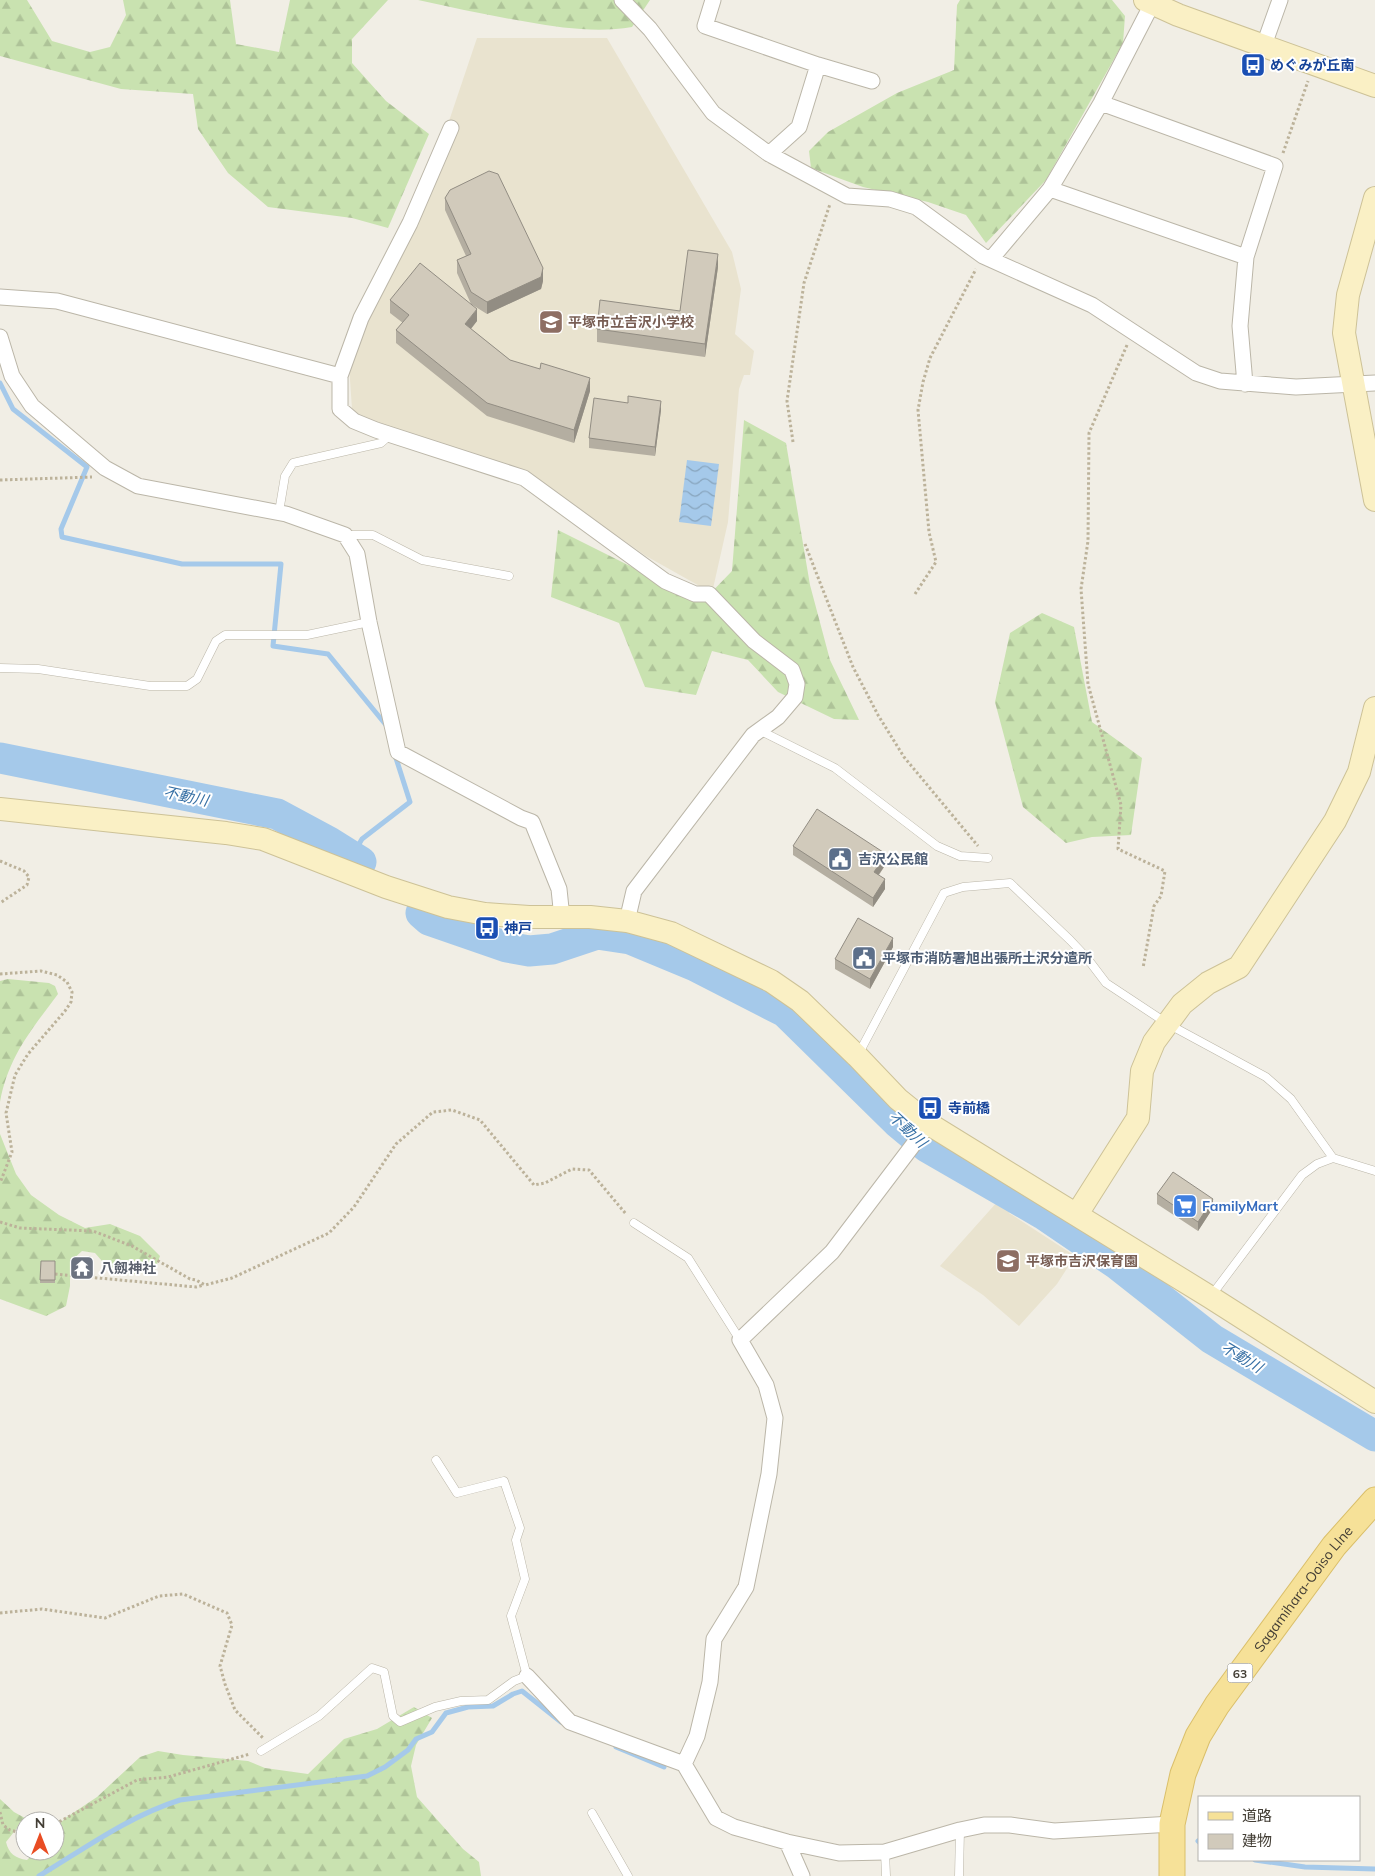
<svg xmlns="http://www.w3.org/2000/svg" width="1375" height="1876" viewBox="0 0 1375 1876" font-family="Mulish,'Noto Sans JP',sans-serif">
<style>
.education{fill:#e9e3cf}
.forest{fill:url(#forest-firs)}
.water{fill:url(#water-waves)}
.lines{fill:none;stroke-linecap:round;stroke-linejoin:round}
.stream{stroke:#a5c9ea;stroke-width:5}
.river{stroke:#a5c9ea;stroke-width:31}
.lane-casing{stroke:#bbb6a8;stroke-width:9}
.street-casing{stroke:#bbb6a8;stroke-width:17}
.secondary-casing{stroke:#cdc297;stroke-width:24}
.primary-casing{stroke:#dabf6a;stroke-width:27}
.path{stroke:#bcb29a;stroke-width:3;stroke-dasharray:2.5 2.5;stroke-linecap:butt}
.lane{stroke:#fff;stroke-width:8}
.street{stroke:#fff;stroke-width:15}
.secondary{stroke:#faf0c5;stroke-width:22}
.primary{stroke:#f6e198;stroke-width:25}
.wall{fill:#b4aea1}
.shaded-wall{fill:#928d83}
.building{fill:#d1cabb;stroke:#928d83}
.labels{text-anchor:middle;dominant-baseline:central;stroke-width:4;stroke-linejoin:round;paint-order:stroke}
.shield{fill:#fff;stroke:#7b7872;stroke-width:1}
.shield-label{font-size:12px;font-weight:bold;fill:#433e35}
.transit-label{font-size:14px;font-weight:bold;fill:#164399;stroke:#fff;text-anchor:start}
.education-label{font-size:14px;font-weight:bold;fill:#785e54;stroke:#fff;text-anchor:start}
.service-label{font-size:14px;font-weight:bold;fill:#4e5e75;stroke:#fff;text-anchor:start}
.shop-label{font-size:14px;font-weight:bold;fill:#366cbe;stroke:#fff;text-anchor:start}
.worship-label{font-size:14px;font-weight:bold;fill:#5b616d;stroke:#fff;text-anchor:start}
.street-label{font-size:14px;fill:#433e35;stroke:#fff}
.water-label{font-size:15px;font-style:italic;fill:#3770a5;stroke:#fff}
</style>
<defs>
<pattern id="forest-firs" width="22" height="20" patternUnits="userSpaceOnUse" patternTransform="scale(1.25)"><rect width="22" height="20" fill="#c9e2b0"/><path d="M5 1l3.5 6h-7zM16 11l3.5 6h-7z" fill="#aec398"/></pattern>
<pattern id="water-waves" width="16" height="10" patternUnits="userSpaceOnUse" patternTransform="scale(1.25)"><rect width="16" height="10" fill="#a5c9ea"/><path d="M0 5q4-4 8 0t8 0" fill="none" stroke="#88a5be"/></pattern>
</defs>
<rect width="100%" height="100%" fill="#f1eee5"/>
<path class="education" d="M 477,38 L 607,38 L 732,252 L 741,289 L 735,334 L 754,351 L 750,375 L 744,375 L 739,389 L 728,522 L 712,593 L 646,556 L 526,472 L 371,425 L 352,409 L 349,365 L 371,309 L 422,215 L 457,127 L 448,124 Z
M 998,1201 L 1011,1209 L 1009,1213 L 1075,1256 L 1057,1284 L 1019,1326 L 983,1295 L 940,1266 Z"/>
<path class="forest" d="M 0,0 L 27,0 L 52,41 L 90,52 L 110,47 L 126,15 L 123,0 L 230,0 L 236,44 L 279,52 L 290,0 L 388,0 L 352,39 L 352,63 L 386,101 L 429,134 L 388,228 L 352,218 L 268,207 L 228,173 L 198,129 L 193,94 L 121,89 L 0,56 Z
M 418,0 L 650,0 L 632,27 C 598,33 562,28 528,22 C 491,16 455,8 418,0 Z
M 960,0 L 1112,0 L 1125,16 L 1123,43 L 1046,180 L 986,243 L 966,215 L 928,202 L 863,187 L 811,168 L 809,151 L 828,132 L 897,93 L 954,70 L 957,5 Z
M 744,420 L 786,443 L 810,585 L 830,660 L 859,720 L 834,719 L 778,692 L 748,660 L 712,651 L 696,695 L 645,687 L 619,623 L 551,597 L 558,530 L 702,602 L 732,571 Z
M 1042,613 L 1074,627 L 1092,722 L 1142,758 L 1131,835 L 1092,837 L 1066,843 L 1023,807 L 995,702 L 1010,633 Z
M 8,979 L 49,983 L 55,986 L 58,994 C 32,1029 8,1057 0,1102 L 0,981 Z
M 0,1134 L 16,1174 L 31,1195 L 59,1215 L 85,1228 L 110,1224 L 140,1236 L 160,1256 L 154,1272 L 121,1275 L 109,1269 L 95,1253 L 82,1251 L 70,1262 L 70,1286 L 66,1306 L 46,1316 L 0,1299 Z
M 414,1707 L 432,1718 L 416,1745 L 411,1766 L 417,1797 L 463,1849 L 479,1862 L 481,1876 L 0,1876 L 0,1799 L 14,1812 L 25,1818 L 6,1842 C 9,1854 15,1858 27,1860 L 36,1851 L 55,1851 L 55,1830 L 64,1819 L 97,1797 L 140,1757 L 158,1751 L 183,1755 L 248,1761 L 265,1768 L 308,1774 L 344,1739 L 377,1729 Z"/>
<path class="water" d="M 687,460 L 719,464 L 711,526 L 679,522 Z"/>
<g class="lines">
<path class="stream" d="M 0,383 L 13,409 L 87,467 L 61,529 L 62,537 L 182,564 L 281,564 L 273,646 L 328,654 L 386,725
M 352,856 L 362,839 L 410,802 L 395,755
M 616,1747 L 664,1767
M 1198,1841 L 1199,1842
M 1255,1860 L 1305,1867 L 1375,1869
M 39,1876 C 84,1849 129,1816 180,1800 L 367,1776 L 385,1767 L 408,1750 L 416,1739 L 432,1732 L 446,1713 L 468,1707 L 493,1706 L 513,1694 L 522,1691 L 561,1722"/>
<path class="river" d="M 0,758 L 277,814 L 329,842 L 361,862
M 421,913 L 429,920 L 507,947 L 529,951 L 552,949 L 597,934 L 630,939 L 695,966 L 785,1012 L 897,1122 L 927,1147 L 1043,1214 L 1118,1265 L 1212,1339 L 1375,1436"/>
<defs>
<path id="lane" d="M 279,512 L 285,476 L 293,463 L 381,443 L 390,435
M 345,535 L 373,535 L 422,560 L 509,576
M 0,668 L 38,669 L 150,686 L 187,686 L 197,679 L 216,641 L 225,635 L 307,635 L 369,622
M 759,730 L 835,768 L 937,846 L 960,856 L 988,858
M 858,1055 L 944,893 L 963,887 L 1010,883 L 1070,940 L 1087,958 L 1106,983 L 1168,1024 L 1266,1077 L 1291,1099 L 1333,1158
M 634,1223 L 688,1258 L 740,1340
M 1211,1296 L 1302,1175 L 1317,1164 L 1333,1158 L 1375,1171
M 261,1751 L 319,1716 L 372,1668 L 384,1672 L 393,1716 L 400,1722 L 435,1707 L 461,1701 L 488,1700 L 514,1681 L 527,1676 L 511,1616 L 525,1579 L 516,1540 L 520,1528 L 504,1481 L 457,1493 L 436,1460
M 592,1813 L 628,1876
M 885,1852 L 886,1876
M 959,1876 L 960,1830"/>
<path id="street" d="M 622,0 L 650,29 L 713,113 L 769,154 L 847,196 L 890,199 L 916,207 L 983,256 L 1092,305 L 1196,373 L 1220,381 L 1296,387 L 1375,383
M 713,0 L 705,26 L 818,65 L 799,127 L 769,154
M 1264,45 L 1280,0
M 818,65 L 872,81
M 1101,103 L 1275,166 L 1246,257 L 1240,326 L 1245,384
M 451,128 L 410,223 L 361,318 L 340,376 L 340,409 L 354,421 L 376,430 L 524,478 L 665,581 L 695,594 L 709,594 L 754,641 L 792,670 L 797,684 L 795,697 L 778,717 L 753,735 L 634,891 L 627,921
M 1050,189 L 1246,257
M 991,259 L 1050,189 L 1101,103 L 1152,4
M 0,297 L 57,301 L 340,376
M 0,337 L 12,376 L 32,406 L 105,468 L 138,486 L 286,514 L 345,535 L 357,554 L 369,622 L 398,752 L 521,818 L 532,822 L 559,889 L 562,918
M 527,1676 L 570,1722 L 684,1764 L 716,1818 L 734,1827 L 787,1842 L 839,1853 L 885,1852 L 960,1830 L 984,1825 L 1010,1825 L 1054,1831 L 1172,1824
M 684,1764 L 697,1736 L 710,1682 L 714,1639 L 746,1587 L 769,1474 L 775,1418 L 766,1385 L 740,1340 L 832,1252 L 929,1124
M 787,1842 L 802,1876"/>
<path id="secondary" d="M 1145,0 L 1178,15 L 1375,86
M 1375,198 L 1348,295 L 1344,333 L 1375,500
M 0,809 L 226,833 L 263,839 L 386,887 L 448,907 L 485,914 L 529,917 L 590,917 L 627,921 L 671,933 L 771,981 L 800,1001 L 857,1056 L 898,1099 L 929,1124 L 1210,1297 L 1375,1402
M 1077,1214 L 1138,1118 L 1142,1071 L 1154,1042 L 1182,1004 L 1208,983 L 1239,967 L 1335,821 L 1359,772 L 1375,708"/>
<g id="primary">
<path id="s1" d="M 1172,1876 L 1172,1824 L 1183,1774 L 1198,1736 L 1217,1705 L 1334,1546 L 1375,1500"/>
</g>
</defs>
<use href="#lane" class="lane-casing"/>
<use href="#street" class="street-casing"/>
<use href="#secondary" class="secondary-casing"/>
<use href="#primary" class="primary-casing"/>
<path class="path" d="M 1283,153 L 1308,81
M 1127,345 L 1089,433 L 1088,541 L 1081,589 L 1088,684 L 1121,805 L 1118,849 L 1165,871 L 1161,896 L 1154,906 L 1143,968
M 793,442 L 787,401 L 804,283 L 830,204
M 0,480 L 92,477
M 805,544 L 853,667 L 878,715 L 904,757 L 978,846
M 915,594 L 936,562 L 929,532 L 918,410 L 923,382 L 930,358 L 976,269
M 0,861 L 24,871 L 29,877 L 27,885 L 0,903
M 0,974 L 41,971 L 57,975 L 67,982 L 72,992 L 71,1002 L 65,1011 L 28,1054 L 15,1075 L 6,1113 L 12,1152 L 0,1183
M 0,1222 L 20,1228 L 93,1231 L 132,1246 L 190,1279 L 196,1280 L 205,1285 L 232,1278 L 329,1233 L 354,1207 L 396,1144 L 433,1112 L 452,1110 L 480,1120 L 534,1185 L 545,1183 L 572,1169 L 589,1170 L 626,1214
M 55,1274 L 196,1287 L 204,1285
M 0,1613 L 42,1609 L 105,1618 L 159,1596 L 183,1594 L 227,1613 L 232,1625 L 220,1666 L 225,1684 L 235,1710 L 263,1738
M 0,1812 L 3,1825 L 10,1830 L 25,1834
M 55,1824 L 137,1780 L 168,1777 L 250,1754"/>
<use href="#lane" class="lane"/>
<use href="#street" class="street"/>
<use href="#secondary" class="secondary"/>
<use href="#primary" class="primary"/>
</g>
<path class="wall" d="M 445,198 L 543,281 L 541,289 L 487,314 L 471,304 L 457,273 L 457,260 L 466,256 L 445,210 Z
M 718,267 L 705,357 L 597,342 L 597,329 L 680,311 Z
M 390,300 L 477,321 L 471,329 L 510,360 L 590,391 L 574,443 L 487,416 L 396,343 L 396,330 L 403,323 L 390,313 Z
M 661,410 L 655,456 L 589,448 L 589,438 Z
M 793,846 L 886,864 L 879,875 L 885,889 L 873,907 L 793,855 Z
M 893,947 L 870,989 L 835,969 L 835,959 Z
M 1157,1194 L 1213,1208 L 1198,1231 L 1157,1204 Z
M 41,1261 L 55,1261 L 55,1283 L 40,1283 Z"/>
<path class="shaded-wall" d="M 718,254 L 718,267 L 705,357 L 705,344 Z
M 543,268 L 543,281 L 541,289 L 487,314 L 487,302 Z
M 477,309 L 477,321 L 465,336 L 465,324 Z
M 590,378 L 590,391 L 574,443 L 574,430 Z
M 661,401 L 661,410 L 655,456 L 655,447 Z
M 886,854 L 886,864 L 874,881 L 874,872 Z
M 885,879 L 885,889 L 873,907 L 873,898 Z
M 893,938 L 893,947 L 870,989 L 870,979 Z
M 1213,1199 L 1213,1208 L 1198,1231 L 1198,1222 Z"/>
<path class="building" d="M 489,171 L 498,174 L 543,268 L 541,277 L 487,302 L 471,292 L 457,260 L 471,254 L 445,198 L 450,190 Z
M 688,250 L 718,254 L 705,344 L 597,329 L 600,300 L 680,311 Z
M 420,263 L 477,309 L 465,324 L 510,360 L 540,369 L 541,363 L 590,378 L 574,430 L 487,403 L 396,330 L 409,315 L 390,300 Z
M 628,396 L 661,401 L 655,447 L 589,438 L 594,398 L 628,403 Z
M 817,809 L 886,854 L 874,872 L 885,879 L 873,898 L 793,846 Z
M 858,918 L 893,938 L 870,979 L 835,959 Z
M 1173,1172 L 1213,1199 L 1198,1222 L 1157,1194 Z
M 41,1261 L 55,1261 L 55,1280 L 40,1280 Z"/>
<defs>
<symbol id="bus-square" viewBox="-11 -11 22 22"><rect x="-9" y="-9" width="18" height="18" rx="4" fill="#1a4fb4" stroke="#fff"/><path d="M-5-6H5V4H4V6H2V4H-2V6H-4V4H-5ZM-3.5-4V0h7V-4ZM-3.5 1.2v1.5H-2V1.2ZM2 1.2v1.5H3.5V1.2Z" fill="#fff"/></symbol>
<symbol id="school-square" viewBox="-11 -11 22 22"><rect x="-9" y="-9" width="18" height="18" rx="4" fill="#8d6e63" stroke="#fff"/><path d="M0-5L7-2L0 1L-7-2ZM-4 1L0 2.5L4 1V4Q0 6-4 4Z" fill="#fff"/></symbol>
<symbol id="civic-square" viewBox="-11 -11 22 22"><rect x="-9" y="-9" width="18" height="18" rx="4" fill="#5c6f8a" stroke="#fff"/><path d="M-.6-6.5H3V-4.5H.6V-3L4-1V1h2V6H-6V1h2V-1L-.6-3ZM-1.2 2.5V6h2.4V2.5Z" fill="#fff"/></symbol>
<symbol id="supermarket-square" viewBox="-11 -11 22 22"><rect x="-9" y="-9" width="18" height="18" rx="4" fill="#3f7fe0" stroke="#fff"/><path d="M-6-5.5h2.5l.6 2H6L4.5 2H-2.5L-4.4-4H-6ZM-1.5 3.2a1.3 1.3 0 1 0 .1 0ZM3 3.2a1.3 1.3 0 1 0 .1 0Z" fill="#fff"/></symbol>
<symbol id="temple-square" viewBox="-11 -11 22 22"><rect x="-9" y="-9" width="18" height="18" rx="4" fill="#6b7280" stroke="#fff"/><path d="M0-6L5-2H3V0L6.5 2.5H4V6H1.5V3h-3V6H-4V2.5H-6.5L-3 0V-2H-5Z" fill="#fff"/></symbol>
</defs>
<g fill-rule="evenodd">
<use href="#bus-square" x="1239" y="51" width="28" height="28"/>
<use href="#school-square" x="537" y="308" width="28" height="28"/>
<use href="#civic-square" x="826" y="845" width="28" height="28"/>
<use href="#bus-square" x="473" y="914" width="28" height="28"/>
<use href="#civic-square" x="850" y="944" width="28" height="28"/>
<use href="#bus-square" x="916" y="1094" width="28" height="28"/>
<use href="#supermarket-square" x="1171" y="1192" width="28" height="28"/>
<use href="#school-square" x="994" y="1247" width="28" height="28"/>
<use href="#temple-square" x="68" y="1254" width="28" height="28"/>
</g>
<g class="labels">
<rect class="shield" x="1227.5" y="1663.5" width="25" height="19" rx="4"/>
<g class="shield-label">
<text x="1240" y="1673">63</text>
</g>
<g class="transit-label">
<text x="1270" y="65">めぐみが丘南</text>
<text x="504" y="928">神戸</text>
<text x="948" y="1108">寺前橋</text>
</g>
<g class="education-label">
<text x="568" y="322">平塚市立吉沢小学校</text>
<text x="1026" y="1261">平塚市吉沢保育園</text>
</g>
<g class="service-label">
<text x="858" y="859">吉沢公民館</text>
<text x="882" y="958">平塚市消防署旭出張所土沢分遣所</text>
</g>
<g class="shop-label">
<text x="1202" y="1206">FamilyMart</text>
</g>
<g class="worship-label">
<text x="100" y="1268">八劔神社</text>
</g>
<g class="street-label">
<text stroke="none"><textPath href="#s1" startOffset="325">Sagamihara-Ooiso LIne</textPath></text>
</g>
<g class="water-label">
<text transform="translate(186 796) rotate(12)">不動川</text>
<text transform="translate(908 1129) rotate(43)">不動川</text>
<text transform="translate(1242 1357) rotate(31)">不動川</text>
</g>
</g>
<rect x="1198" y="1796" width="162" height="65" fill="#ffffff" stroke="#b4b2ae"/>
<rect x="1208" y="1812" width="25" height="8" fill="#f6e198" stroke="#b4b2ae"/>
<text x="1242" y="1821" font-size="15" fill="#433e35">道路</text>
<rect x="1208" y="1834" width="25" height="15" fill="#d1cabb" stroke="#b4b2ae"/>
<text x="1242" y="1846" font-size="15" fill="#433e35">建物</text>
<g transform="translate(40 1836)"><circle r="24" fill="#ffffff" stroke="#b4b2ae"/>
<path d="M0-4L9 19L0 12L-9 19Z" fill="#e94d23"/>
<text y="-8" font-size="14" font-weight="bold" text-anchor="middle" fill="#433e35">N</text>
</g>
</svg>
